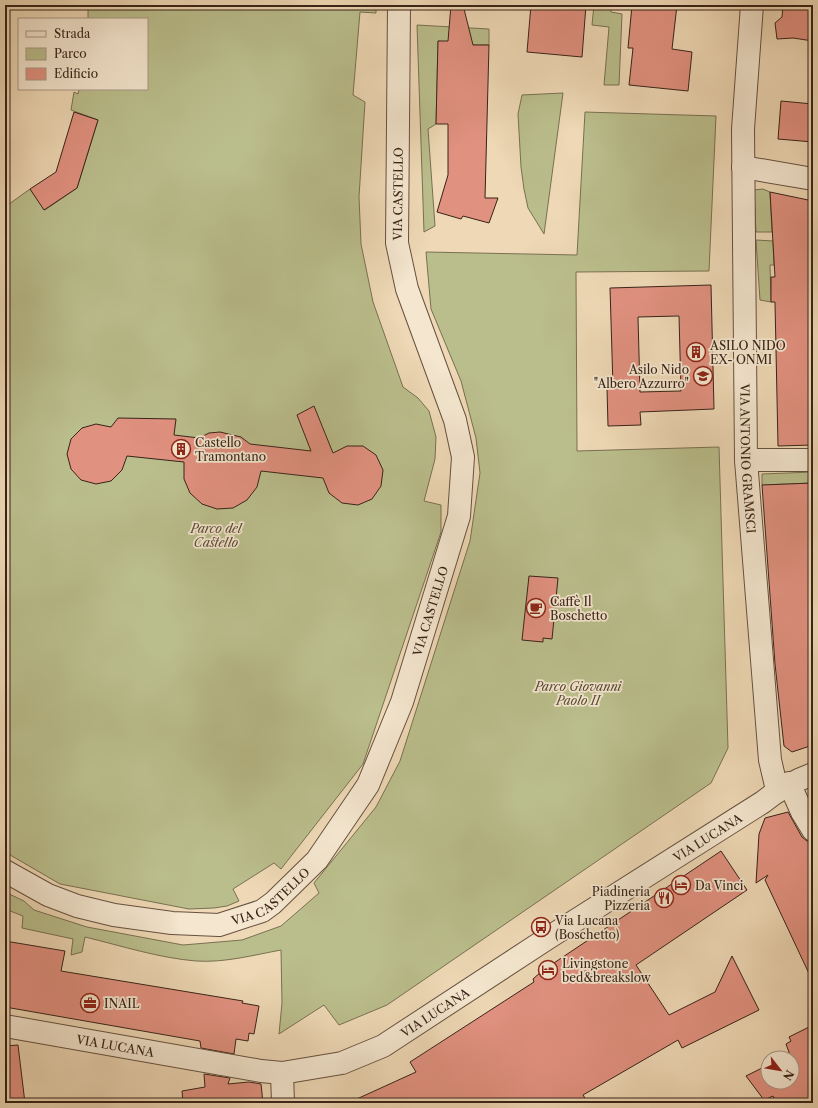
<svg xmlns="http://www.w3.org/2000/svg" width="818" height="1108" viewBox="0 0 818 1108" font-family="'Libre Caslon Text',serif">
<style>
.green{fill:#babe8c;stroke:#797052}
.building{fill:#e19180;stroke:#382318;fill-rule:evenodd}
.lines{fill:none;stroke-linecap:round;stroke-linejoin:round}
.minor-casing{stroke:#66503f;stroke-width:24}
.minor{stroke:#f4e6cf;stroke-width:22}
.labels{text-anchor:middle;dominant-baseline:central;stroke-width:3.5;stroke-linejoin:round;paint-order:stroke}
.street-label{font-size:12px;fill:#382318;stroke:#f4e6cf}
.poi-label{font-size:12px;fill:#382318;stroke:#f4e6cf;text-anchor:start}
.park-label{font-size:12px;font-style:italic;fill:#584a35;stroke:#f4e6cf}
</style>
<rect width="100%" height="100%" fill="#eed8b5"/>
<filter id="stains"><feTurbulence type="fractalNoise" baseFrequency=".005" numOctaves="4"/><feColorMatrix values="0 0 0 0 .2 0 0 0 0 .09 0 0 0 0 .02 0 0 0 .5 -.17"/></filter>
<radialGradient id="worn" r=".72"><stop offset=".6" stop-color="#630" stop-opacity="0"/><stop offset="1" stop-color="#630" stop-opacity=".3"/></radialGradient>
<path class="green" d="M 88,5 L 376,5 L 376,13 L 360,12 L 353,95 L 365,102 L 359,197 L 361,244 L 373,302 L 403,387 L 418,398 L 429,411 L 436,437 L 435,459 L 424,501 L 441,505 L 441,532 L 363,764 L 281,869 L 274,863 L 233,889 L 239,901 L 227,906 L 214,908 L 189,909 L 60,884 L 5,852 L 5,207 L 30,189 L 45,210 L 77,188 L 98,120 L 71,110 L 74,92 L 78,94 L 79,89 L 147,89 L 147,19 L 88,19 Z
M 594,5 L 611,5 L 611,12 L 622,14 L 619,85 L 604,85 L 609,27 L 592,25 Z
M 417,25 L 489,29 L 489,45 L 473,45 L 438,41 L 436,124 L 428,129 L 435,226 L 424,232 Z
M 563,93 L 544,234 L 528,208 L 524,189 L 521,167 L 518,114 L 522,95 Z
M 585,112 L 716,116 L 709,271 L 576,272 L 577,451 L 719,447 L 728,748 L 711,783 L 387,1005 L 339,1025 L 324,1005 L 279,1034 L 282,1003 L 281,950 C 254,955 224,963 196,961 C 159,958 122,946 85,937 L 82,952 L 71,955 L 73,939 L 22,928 L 23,916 L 5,909 L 5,892 L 24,901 L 34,910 L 87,927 L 183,945 L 242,940 L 281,926 L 319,893 L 314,883 L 376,807 L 400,761 L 470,541 L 480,473 L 476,438 L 461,381 L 431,309 L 426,252 L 577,255 Z
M 763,189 L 770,192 L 772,232 L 756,232 L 754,190 Z
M 756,240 L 773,241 L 774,265 L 770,265 L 771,302 L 760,300 Z
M 813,472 L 813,483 L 762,485 L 762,474 Z"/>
<path class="building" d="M 451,5 L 463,5 L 473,45 L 489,45 L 485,198 L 498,198 L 489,223 L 463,216 L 461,219 L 437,212 L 448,175 L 448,124 L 436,124 L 438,41 L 448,41 Z
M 531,5 L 586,5 L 582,57 L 527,52 Z
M 632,5 L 677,5 L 672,49 L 692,52 L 688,91 L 629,85 L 633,48 L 628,48 Z
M 783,5 L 813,5 L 813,41 L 793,38 L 777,39 L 775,23 L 782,17 Z
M 781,101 L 813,104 L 813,142 L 778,139 Z
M 74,112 L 98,120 L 77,188 L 44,210 L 30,189 L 56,172 Z
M 770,192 L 813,201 L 813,445 L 778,446 L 775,302 L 771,302 L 771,277 L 775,277 Z
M 711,285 L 714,409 L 640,412 L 641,425 L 608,426 L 607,388 L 613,387 L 610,288 ZM 679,316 L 681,391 L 640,392 L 638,317 Z
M 314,406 L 333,453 L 347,446 L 363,446 L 376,455 L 383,470 L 381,486 L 372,499 L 358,505 L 342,503 L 329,493 L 323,478 L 261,471 L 257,487 L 247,500 L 233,508 L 217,509 L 202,504 L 190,493 L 184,479 L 184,462 L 127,456 L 122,470 L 111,481 L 96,484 L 81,480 L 71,469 L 67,454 L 71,439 L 82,428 L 96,424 L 111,427 L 118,418 L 176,419 L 174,435 L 199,438 L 209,433 L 220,432 L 241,437 L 250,444 L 311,451 L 297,415 Z
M 813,483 L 813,745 L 792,752 L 784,746 L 775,664 L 762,485 Z
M 529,576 L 558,578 L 552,639 L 543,638 L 543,642 L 522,640 Z
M 788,812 L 802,837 L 807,841 L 813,842 L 813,982 L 765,880 L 768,875 L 756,883 L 759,834 L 765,818 Z
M 721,851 L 747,890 L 636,965 L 669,1015 L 715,992 L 732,956 L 759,1010 L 682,1048 L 678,1040 L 583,1095 L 588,1103 L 348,1103 L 416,1072 L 410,1062 L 534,982 L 533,979 L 542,971 Z
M 5,941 L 65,951 L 61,971 L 243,1001 L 242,1003 L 259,1006 L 254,1034 L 249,1033 L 248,1041 L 236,1039 L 234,1054 L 201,1048 L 200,1041 L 5,1007 Z
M 813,1025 L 813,1097 L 799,1103 L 776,1103 L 773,1096 L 764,1100 L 746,1076 L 768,1065 L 768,1082 L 792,1082 L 792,1058 L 783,1058 L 790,1055 L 786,1044 L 791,1041 L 789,1037 Z
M 18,1045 L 25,1103 L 5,1103 L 5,1046 Z
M 204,1074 L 230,1078 L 228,1084 L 249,1082 L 261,1084 L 263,1103 L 183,1103 L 182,1091 L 205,1087 Z"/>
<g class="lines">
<defs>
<g id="minor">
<path id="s1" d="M 752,5 L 743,129 L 746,460 L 770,760 L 777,790"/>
<path d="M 743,167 L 813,179"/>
<path d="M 746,460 L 813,460"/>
<path d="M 789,783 L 802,812 L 813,830"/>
<path id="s2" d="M 5,871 L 48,895 L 77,906 L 114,915 L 172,923 L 219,925 L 262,911 L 273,903 L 317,860 L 368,785 L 402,702 L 459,516 L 463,457 L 455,420 L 407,289 L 397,243 L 399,5"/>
<path id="s3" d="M 5,1026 L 261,1071 L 282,1073 L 342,1063 L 383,1046 L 548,938 L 763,802 C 779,789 794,781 813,774"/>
<path d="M 282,1073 L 283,1103"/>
</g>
</defs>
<use href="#minor" class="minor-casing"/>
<use href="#minor" class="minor"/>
</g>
<defs>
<symbol id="building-ring" viewBox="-11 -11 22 22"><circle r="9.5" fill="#f4e6cf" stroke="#8f2418" stroke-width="1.5"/><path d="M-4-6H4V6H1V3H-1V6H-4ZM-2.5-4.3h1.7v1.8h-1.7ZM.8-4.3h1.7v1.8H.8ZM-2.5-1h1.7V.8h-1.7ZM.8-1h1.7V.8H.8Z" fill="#8f2418"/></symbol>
<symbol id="school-ring" viewBox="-11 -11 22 22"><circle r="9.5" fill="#f4e6cf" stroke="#8f2418" stroke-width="1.5"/><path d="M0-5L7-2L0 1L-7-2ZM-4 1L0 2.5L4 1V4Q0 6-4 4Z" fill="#8f2418"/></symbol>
<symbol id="cafe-ring" viewBox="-11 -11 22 22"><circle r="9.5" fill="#f4e6cf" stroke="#8f2418" stroke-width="1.5"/><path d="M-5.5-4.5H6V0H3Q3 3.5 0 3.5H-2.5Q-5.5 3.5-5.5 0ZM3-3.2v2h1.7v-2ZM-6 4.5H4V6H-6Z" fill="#8f2418"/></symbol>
<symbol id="hotel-ring" viewBox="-11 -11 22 22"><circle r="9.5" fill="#f4e6cf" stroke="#8f2418" stroke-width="1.5"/><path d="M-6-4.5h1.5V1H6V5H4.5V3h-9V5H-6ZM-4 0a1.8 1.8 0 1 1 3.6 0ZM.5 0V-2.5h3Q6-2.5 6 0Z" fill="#8f2418"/></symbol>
<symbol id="restaurant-ring" viewBox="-11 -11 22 22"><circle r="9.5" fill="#f4e6cf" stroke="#8f2418" stroke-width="1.5"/><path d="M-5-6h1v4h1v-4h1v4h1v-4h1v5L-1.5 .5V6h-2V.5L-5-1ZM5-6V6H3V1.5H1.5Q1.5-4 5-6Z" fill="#8f2418"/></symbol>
<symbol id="bus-ring" viewBox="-11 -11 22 22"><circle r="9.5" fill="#f4e6cf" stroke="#8f2418" stroke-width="1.5"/><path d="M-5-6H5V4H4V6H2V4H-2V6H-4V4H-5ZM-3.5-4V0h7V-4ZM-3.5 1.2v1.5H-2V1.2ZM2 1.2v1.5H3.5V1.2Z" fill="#8f2418"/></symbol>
<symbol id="office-ring" viewBox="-11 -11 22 22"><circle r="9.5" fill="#f4e6cf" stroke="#8f2418" stroke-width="1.5"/><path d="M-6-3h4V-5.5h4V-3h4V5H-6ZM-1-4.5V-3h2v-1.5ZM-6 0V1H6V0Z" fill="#8f2418"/></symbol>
</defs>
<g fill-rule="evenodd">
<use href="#building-ring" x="685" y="341" width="22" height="22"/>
<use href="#school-ring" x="692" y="365" width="22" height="22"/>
<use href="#building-ring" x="170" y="438" width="22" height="22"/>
<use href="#cafe-ring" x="525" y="597" width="22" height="22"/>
<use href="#hotel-ring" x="670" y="874" width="22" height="22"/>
<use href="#restaurant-ring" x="653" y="887" width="22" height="22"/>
<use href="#bus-ring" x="530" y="916" width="22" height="22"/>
<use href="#hotel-ring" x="537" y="959" width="22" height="22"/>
<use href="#office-ring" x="79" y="992" width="22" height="22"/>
</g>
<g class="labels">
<g class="street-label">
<text stroke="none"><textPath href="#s2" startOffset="1052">VIA CASTELLO</textPath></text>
<text stroke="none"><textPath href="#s1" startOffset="454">VIA ANTONIO GRAMSCI</textPath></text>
<text stroke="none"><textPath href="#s2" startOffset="620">VIA CASTELLO</textPath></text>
<text stroke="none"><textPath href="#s3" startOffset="772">VIA LUCANA</textPath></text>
<text stroke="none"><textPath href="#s2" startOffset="284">VIA CASTELLO</textPath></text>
<text stroke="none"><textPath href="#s3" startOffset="448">VIA LUCANA</textPath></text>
<text stroke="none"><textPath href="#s3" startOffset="112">VIA LUCANA</textPath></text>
</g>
<g class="poi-label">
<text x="710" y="345">ASILO NIDO<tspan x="710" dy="14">EX- ONMI</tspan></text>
<text x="689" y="369" text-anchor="end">Asilo Nido<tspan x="689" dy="14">"Albero Azzurro"</tspan></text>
<text x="195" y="442">Castello<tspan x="195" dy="14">Tramontano</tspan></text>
<text x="550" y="601">Caffè Il<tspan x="550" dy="14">Boschetto</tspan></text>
<text x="695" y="885">Da Vinci</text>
<text x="650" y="891" text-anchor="end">Piadineria<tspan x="650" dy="14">Pizzeria</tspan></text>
<text x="555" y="920">Via Lucana<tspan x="555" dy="14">(Boschetto)</tspan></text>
<text x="562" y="963">Livingstone<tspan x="562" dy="14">bed&amp;breakslow</tspan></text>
<text x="104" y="1003">INAIL</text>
</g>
<g class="park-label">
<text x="216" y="528">Parco del<tspan x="216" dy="14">Castello</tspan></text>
<text x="578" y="686">Parco Giovanni<tspan x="578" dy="14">Paolo II</tspan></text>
</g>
</g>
<rect width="818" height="1108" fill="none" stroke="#eed8b5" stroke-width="20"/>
<rect x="6" y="6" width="806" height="1096" fill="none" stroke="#382318" stroke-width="2"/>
<rect x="10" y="10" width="798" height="1088" fill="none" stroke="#382318"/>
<rect x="18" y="18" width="130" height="72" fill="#f4e6cf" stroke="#a99886"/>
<rect x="26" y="31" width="20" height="6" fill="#f4e6cf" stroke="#a99886"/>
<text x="54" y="38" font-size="12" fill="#382318">Strada</text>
<rect x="26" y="48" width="20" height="12" fill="#babe8c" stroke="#a99886"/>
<text x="54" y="58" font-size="12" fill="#382318">Parco</text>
<rect x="26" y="68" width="20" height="12" fill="#e19180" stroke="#a99886"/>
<text x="54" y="78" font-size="12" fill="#382318">Edificio</text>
<g transform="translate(780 1070) rotate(121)"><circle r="19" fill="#f4e6cf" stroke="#a99886"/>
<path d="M0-3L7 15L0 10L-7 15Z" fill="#8f2418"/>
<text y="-6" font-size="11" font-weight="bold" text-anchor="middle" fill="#382318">N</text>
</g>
<rect width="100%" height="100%" filter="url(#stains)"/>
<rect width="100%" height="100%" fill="url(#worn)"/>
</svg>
